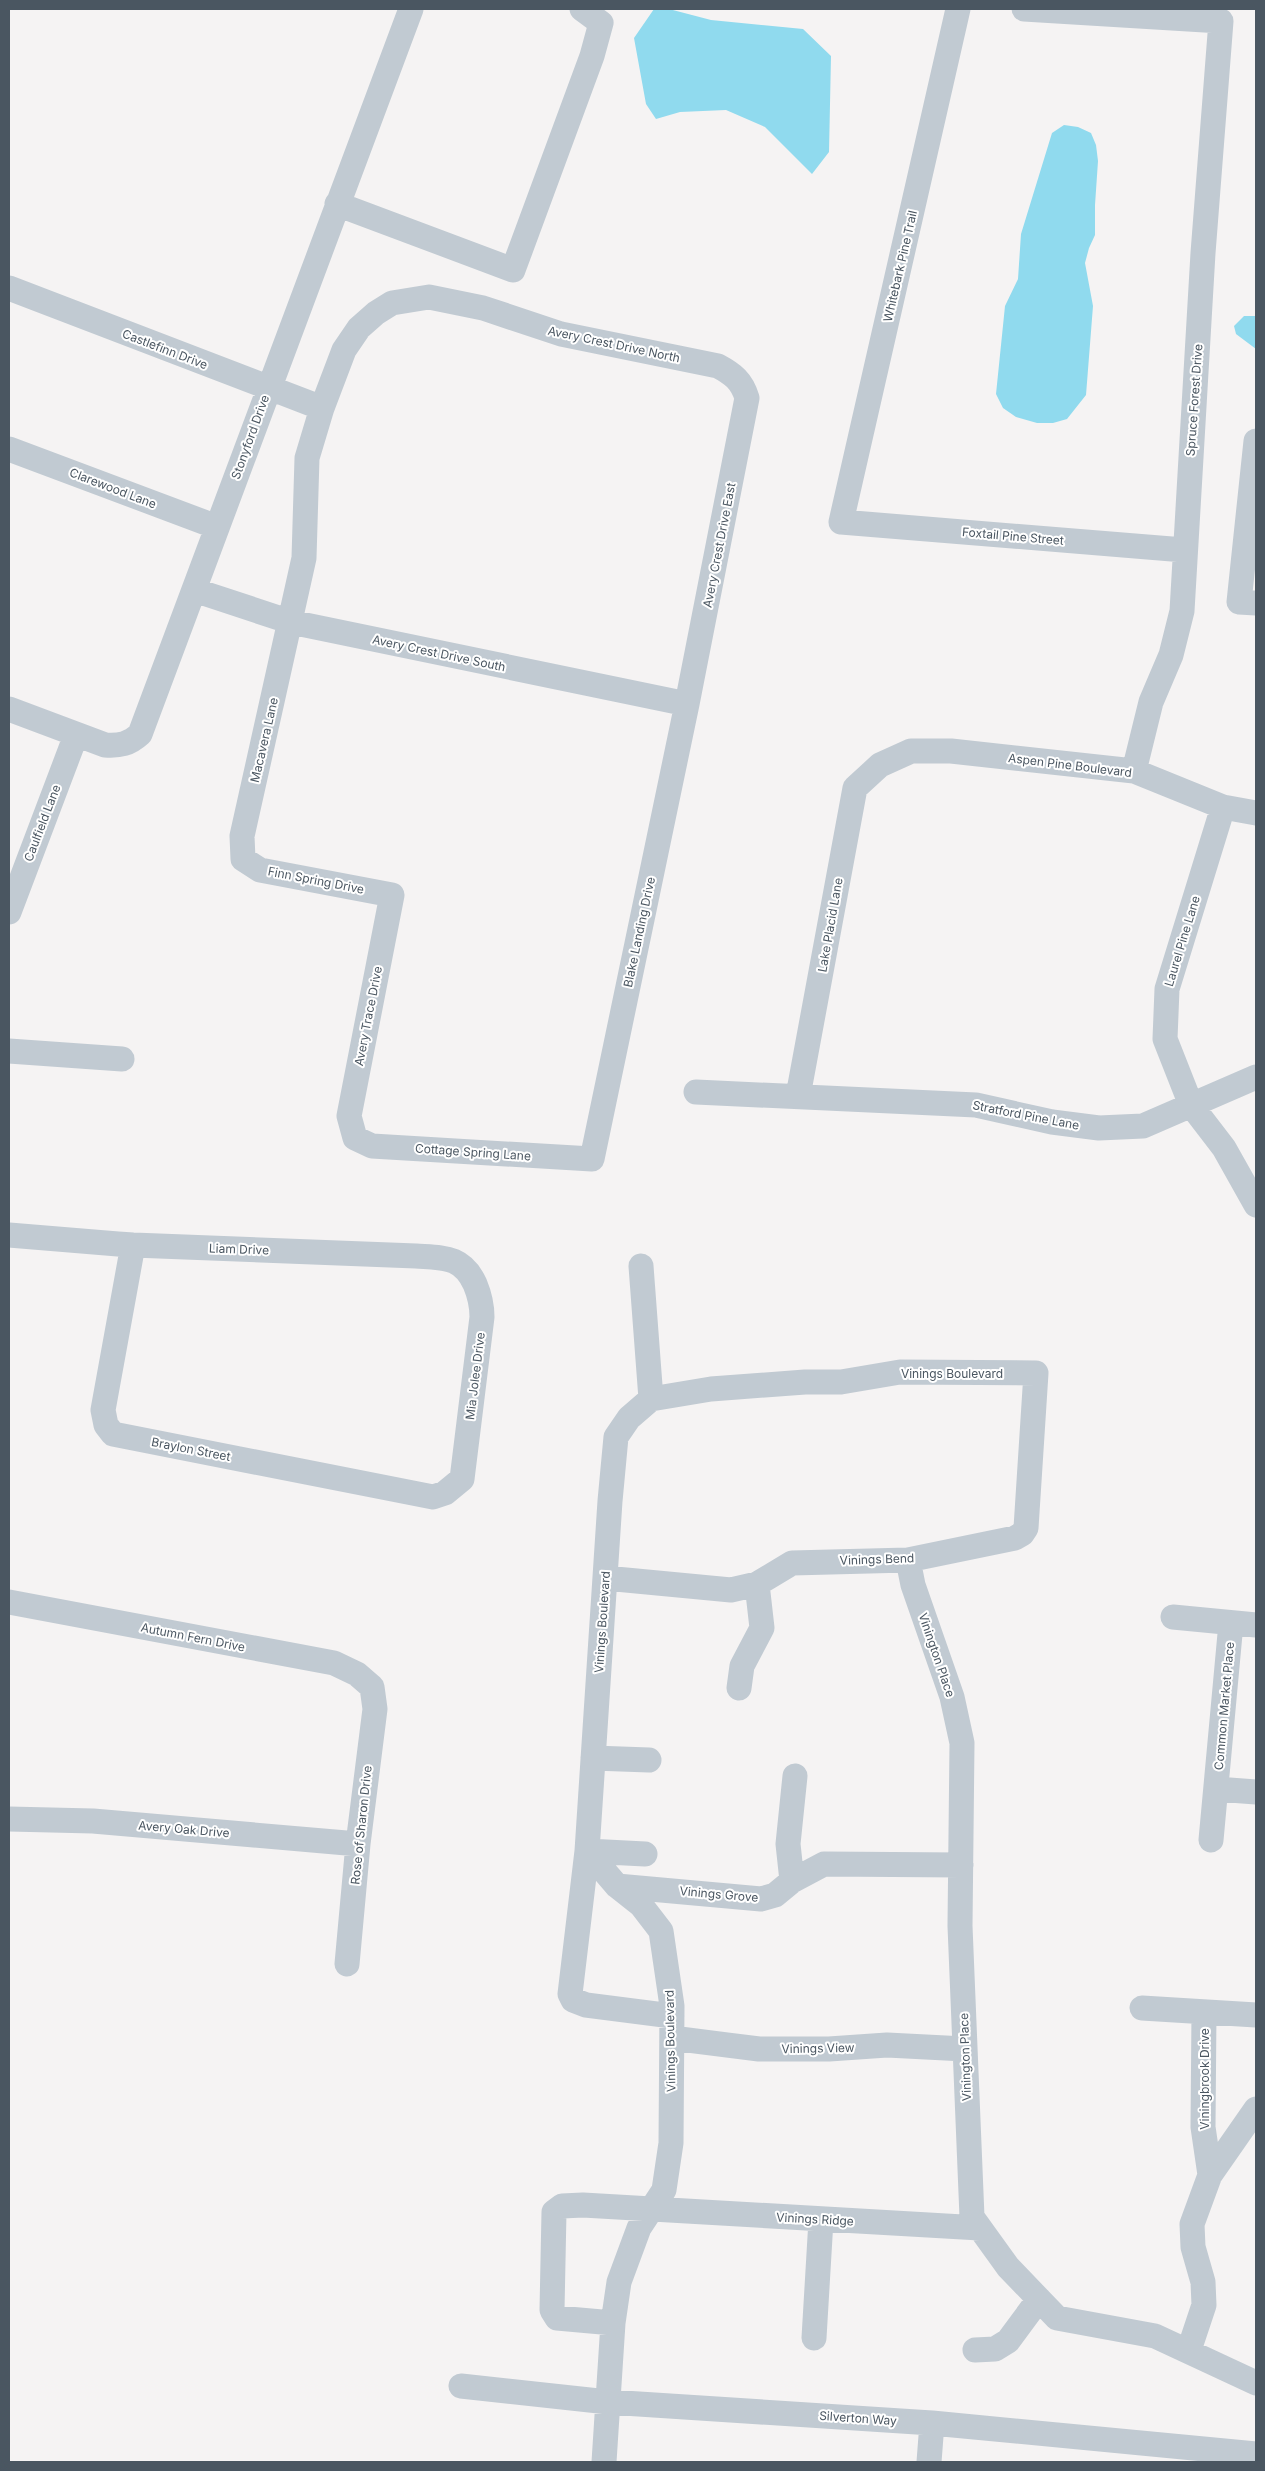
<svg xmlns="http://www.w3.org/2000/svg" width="1265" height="2471" viewBox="0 0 1265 2471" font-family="Inter,sans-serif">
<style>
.water{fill:#90daee}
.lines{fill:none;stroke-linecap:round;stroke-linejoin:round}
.minor{stroke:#c1cad2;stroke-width:25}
.labels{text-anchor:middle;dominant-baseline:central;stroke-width:4;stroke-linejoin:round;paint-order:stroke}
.street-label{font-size:12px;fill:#4a5661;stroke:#fff}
</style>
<rect width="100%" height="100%" fill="#f5f3f3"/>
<path class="water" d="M 654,9 L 669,9 L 711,20 L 803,29 L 831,56 L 829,152 L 812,174 L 765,127 L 726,110 L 680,112 L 656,119 L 646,104 L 634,38 Z
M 1064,125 L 1078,127 L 1091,133 L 1096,145 L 1098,161 L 1095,205 L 1095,235 L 1089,248 L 1085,263 L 1093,306 L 1086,395 L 1067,419 L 1053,423 L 1037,423 L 1016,417 L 1003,408 L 996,394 L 1005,306 L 1018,279 L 1021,234 L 1052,133 Z
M 1244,316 L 1256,316 L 1256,349 L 1236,334 L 1234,326 Z"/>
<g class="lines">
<path class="minor" d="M 958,9 L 841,522 L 1184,550
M 1024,9 L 1221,21 L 1203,253 L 1182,611 L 1171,655 L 1151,702 L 1134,771
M 337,204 L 513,270 L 592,56 L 601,23 L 582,9
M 9,288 L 322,408
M 429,297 L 483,308 L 561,334 L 718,366 C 733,374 742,381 747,398 L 687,704 L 592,1159 L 372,1146 L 355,1138 L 349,1116 L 392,895 L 260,870 L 243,859 L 242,836 L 304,558 L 307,458 L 322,408 L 344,350 L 359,328 L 376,313 L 392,303 Z
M 1256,441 L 1239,602 L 1256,603
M 9,449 L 217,527
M 194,590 L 291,622 L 687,704
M 9,709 L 105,745 C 120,746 129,744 140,734 L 411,9
M 1223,807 L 1167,989 L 1165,1039 L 1191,1105 L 1224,1148 L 1256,1205
M 9,912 L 76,735
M 9,1051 L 122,1059
M 696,1092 L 976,1105 L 1052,1122 L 1099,1128 L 1143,1126 L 1256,1077
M 798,1096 L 855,788 L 880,765 L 911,751 L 951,751 L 1134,771 L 1223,807 L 1256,813
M 9,1235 L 118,1244 L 133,1245 L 416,1256 C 444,1258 462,1256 475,1284 C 480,1296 482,1304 482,1317 L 462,1479 L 445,1493 L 433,1497 L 113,1434 L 106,1425 L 103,1410 L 133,1245
M 641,1266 L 651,1399
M 908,1560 L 913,1585 L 952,1697 L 962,1743 L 960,1926 L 972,2217 L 1008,2267 L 1057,2318 L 1155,2336 L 1256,2383
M 9,1602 L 334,1663 L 357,1674 L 372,1687 L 375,1709 L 358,1844 L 347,1964
M 1173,1617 L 1256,1625
M 739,1688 L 742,1666 L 762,1628 L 757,1584
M 593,1758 L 649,1760
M 1216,1789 L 1256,1792
M 9,1819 L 93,1821 L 358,1844
M 1211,1840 L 1231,1623
M 645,1854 L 587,1851 L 570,1994 L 573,2000 L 586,2005 L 672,2016
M 792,1881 L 788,1844 L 795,1776
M 617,1886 L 761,1899 L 775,1895 L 792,1881 L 824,1864 L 961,1865
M 1142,2008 L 1256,2015
M 1204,2012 L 1203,2127 L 1210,2175 L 1256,2109
M 672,2038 L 759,2049 L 829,2049 L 887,2045 L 965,2049
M 613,2323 L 557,2318 L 552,2310 L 554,2212 L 562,2206 L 583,2205 L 980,2228
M 814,2338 L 821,2220
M 975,2350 L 995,2349 L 1008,2341 L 1039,2299
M 1189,2350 L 1204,2305 L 1203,2282 L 1193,2247 L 1192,2224 L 1210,2175
M 461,2386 L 608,2402 L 932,2423 L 1256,2454
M 604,2462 L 613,2323 L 619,2282 L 639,2228 L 664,2190 L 671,2143 L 672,2006 L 661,1931 L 641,1905 L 617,1886 L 587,1851 L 610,1501 L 616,1437 L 629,1418 L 651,1399 L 711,1389 L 805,1382 L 841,1382 L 900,1372 L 1036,1373 L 1026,1528 L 1022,1534 L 1015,1538 L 908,1560 L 792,1563 L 757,1584 L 731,1590 L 605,1578
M 929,2462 L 932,2423"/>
</g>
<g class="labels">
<g class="street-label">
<text transform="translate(900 266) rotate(-77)">Whitebark Pine Trail</text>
<text transform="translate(614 344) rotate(12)">Avery Crest Drive North</text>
<text transform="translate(165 349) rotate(21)">Castlefinn Drive</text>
<text transform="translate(1194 400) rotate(-86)">Spruce Forest Drive</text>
<text transform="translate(250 437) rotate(-70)">Stonyford Drive</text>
<text transform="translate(113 488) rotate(21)">Clarewood Lane</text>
<text transform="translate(1013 536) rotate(5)">Foxtail Pine Street</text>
<text transform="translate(719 545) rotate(-79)">Avery Crest Drive East</text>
<text transform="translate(439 653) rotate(12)">Avery Crest Drive South</text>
<text transform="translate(264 740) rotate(-77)">Macavera Lane</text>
<text transform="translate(1070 765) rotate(7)">Aspen Pine Boulevard</text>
<text transform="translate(42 823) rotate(-69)">Caulfield Lane</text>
<text transform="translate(316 880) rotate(11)">Finn Spring Drive</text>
<text transform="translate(830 925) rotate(-80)">Lake Placid Lane</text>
<text transform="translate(639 932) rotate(-78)">Blake Landing Drive</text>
<text transform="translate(1182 941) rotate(-73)">Laurel Pine Lane</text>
<text transform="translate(368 1016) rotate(-79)">Avery Trace Drive</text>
<text transform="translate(1026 1115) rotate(11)">Stratford Pine Lane</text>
<text transform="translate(473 1152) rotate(4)">Cottage Spring Lane</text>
<text transform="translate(239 1249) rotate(2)">Liam Drive</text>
<text x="952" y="1373">Vinings Boulevard</text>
<text transform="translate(475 1376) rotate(-83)">Mia Jolee Drive</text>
<text transform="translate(191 1449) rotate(11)">Braylon Street</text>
<text transform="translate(877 1559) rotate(-2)">Vinings Bend</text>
<text transform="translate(602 1622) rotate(-86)">Vinings Boulevard</text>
<text transform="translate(193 1637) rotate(11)">Autumn Fern Drive</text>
<text transform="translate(937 1655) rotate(71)">Vinington Place</text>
<text transform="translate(1224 1706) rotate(-85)">Common Market Place</text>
<text transform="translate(361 1825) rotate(-84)">Rose of Sharon Drive</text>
<text transform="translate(184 1829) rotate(5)">Avery Oak Drive</text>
<text transform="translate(719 1894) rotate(5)">Vinings Grove</text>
<text transform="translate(670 2041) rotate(-91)">Vinings Boulevard</text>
<text transform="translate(818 2048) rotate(-1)">Vinings View</text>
<text transform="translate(965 2057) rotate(-92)">Vinington Place</text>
<text transform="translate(1204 2079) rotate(-90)">Viningbrook Drive</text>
<text transform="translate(815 2219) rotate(3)">Vinings Ridge</text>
<text transform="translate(858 2418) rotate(4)">Silverton Way</text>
</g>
</g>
<rect width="1265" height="2471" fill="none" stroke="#4a5661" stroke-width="20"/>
</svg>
